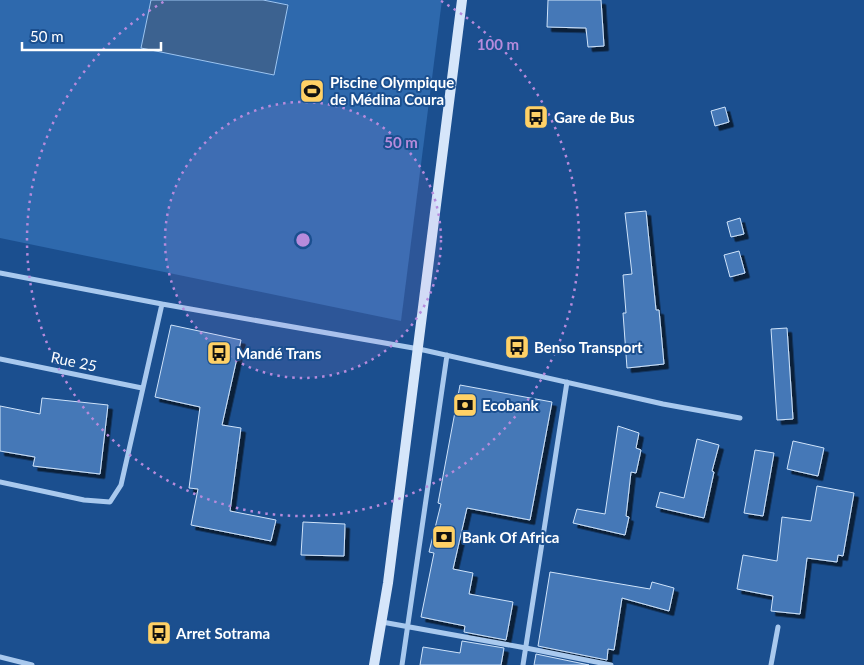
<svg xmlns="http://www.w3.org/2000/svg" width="864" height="665" viewBox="0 0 864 665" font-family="Lato,sans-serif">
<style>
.pitch{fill:#2e69ad}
.water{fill:#3c6290;stroke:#9cc4f0}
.building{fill:#4478b7;stroke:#cfe3fa;filter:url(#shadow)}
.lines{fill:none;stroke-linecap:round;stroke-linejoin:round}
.street{stroke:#a9c9ee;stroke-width:5}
.secondary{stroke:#d6e6fa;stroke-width:10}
.ring{fill:none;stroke:#b68bdc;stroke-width:2.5;stroke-dasharray:2.5 5}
.labels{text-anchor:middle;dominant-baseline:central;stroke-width:4;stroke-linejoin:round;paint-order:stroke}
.poi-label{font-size:15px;font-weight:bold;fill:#fff;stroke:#1b4f8f;text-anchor:start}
.street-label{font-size:15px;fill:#fff;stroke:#1b4f8f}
.centre{fill:#b68bdc;stroke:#1b4f8f;stroke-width:2.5}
.ring-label{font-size:15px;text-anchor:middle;font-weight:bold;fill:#b68bdc;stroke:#1b4f8f;stroke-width:4;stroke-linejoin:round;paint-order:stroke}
</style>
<defs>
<filter id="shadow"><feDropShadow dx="4.5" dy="4.5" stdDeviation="0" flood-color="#0009"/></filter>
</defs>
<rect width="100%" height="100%" fill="#1b4f8f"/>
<path class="pitch" d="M 0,0 L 442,0 L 401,321 L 0,238 Z"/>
<path class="water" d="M 151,0 L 263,0 L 288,5 L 274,75 L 141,48 Z"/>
<path class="building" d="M 548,0 L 601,0 L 604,46 L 588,47 L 586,28 L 547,27 Z
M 725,107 L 729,122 L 715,126 L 711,111 Z
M 646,211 L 656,310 L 659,310 L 664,364 L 627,368 L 623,313 L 626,313 L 623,275 L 632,274 L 625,213 Z
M 740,218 L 744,234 L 731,237 L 727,222 Z
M 739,251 L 745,273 L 730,277 L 724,255 Z
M 171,325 L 241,340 L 222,425 L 241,428 L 230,511 L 276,520 L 271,541 L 191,525 L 198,489 L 189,488 L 200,407 L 155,397 Z
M 787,328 L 793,419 L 777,420 L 771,329 Z
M 460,385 L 552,402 L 530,520 L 467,508 L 453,569 L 473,573 L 469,594 L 513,602 L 506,640 L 464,632 L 465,626 L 421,617 L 434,553 L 429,552 L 441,504 L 438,503 Z
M 42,398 L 108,405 L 100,474 L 33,466 L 35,457 L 0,451 L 0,406 L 40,414 Z
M 618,426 L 639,433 L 636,448 L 641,450 L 636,473 L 631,472 L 626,516 L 629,517 L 625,535 L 573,523 L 577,509 L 605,514 Z
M 697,439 L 719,445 L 712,471 L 714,472 L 704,518 L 656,507 L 660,492 L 684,498 Z
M 793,441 L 824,448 L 818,476 L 787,469 Z
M 755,450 L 774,453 L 763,516 L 744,513 Z
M 817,486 L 854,493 L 843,556 L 838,555 L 837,562 L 807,558 L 800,614 L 771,611 L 773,596 L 737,589 L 743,555 L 777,561 L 782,517 L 811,521 Z
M 303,522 L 345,524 L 344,556 L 301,555 Z
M 550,572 L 650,589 L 652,582 L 674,588 L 669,611 L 622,598 L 614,650 L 608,649 L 607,660 L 538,646 Z
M 462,641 L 504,648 L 501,665 L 420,665 L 423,647 L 460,653 Z
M 536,654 L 589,665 L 534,665 Z"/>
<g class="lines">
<path class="street" d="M 0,273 L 162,304 L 419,349 L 663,404 L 740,418
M 0,359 L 142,388
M 0,482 L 84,500 L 110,502 L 121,485 L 162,304
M 382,622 L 526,648 L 611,665
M 0,657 L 32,665
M 402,665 L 447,355
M 523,665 L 567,382
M 771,665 L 778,627"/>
<path class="secondary" d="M 374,665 L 388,583 L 462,0"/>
</g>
<circle cx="303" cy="240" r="138" fill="#b68bdc" fill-opacity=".12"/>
<g class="ring">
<circle cx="303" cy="240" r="138"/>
<path d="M441 1A276 276 0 1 1 165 1"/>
</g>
<defs>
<symbol id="stadium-square" viewBox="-11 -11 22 22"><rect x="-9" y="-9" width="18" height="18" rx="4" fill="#ffd166" stroke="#1b4f8f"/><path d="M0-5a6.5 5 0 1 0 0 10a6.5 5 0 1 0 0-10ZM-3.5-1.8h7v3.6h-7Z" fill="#111"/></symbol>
<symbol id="bus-square" viewBox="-11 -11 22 22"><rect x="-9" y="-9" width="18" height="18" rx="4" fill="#ffd166" stroke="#1b4f8f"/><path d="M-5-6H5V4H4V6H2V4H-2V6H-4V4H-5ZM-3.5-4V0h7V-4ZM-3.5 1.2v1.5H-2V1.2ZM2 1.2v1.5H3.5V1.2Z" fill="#111"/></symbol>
<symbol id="bank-square" viewBox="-11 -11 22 22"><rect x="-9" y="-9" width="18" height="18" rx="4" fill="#ffd166" stroke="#1b4f8f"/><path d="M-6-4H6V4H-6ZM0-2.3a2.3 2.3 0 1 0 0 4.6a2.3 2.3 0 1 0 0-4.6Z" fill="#111"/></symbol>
</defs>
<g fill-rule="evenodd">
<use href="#stadium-square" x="298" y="77" width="28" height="28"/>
<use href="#bus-square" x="522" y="103" width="28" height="28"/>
<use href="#bus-square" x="503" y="333" width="28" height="28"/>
<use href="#bus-square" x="205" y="339" width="28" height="28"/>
<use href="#bank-square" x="451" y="391" width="28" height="28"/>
<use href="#bank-square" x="430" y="523" width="28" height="28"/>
<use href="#bus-square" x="145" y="619" width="28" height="28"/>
</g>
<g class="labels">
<g class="poi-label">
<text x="330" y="82">Piscine Olympique<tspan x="330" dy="17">de Médina Coura</tspan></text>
<text x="554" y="117">Gare de Bus</text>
<text x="534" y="347">Benso Transport</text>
<text x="236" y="353">Mandé Trans</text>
<text x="482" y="405">Ecobank</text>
<text x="462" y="537">Bank Of Africa</text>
<text x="176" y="633">Arret Sotrama</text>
</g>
<g class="street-label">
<text transform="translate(74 361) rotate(12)">Rue 25</text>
</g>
</g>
<circle cx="303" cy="240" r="8" class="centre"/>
<g class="ring-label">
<text x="498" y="50">100 m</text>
<text x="401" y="148">50 m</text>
</g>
<path d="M22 42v8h139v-8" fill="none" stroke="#ffffff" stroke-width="2.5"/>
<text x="30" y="42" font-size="15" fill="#ffffff" stroke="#1b4f8f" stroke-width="4" paint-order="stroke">50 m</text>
</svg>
